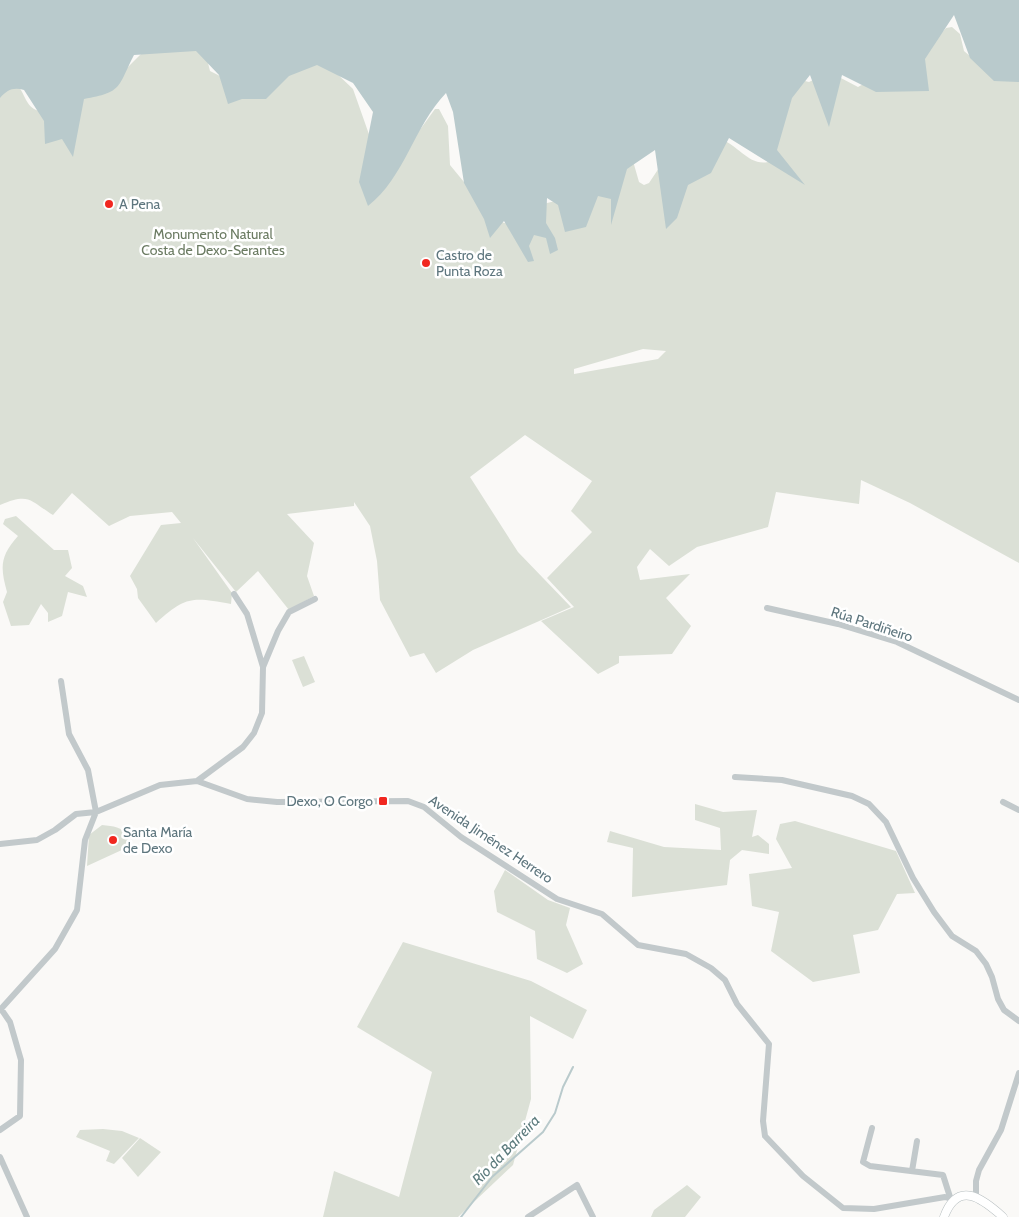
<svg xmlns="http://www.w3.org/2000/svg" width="1019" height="1217" viewBox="0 0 1019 1217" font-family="Cabin,sans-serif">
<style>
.green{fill:#dbe0d6;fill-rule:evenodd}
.water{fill:#b9cacc}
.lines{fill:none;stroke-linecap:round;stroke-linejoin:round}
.stream{stroke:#b9cacc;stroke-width:2}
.major-casing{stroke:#b5bdbf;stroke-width:9}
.minor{stroke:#c2c9cb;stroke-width:6}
.major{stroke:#fff;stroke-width:8}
.poi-dot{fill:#f12720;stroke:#fff;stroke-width:2}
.labels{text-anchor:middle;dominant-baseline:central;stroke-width:5;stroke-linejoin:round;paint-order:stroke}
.poi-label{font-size:14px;fill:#5e767e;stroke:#fff;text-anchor:start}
.park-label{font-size:14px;fill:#6b7b62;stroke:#fff}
.street-label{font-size:14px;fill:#5e767e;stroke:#fff}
.water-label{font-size:15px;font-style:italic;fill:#5d7c7e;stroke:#fff}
</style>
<rect width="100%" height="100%" fill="#faf9f7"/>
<path class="green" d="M 952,27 L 960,34 L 964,51 L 977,62 L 1019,57 L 1019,563 L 910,503 L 861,480 L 859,504 L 776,492 L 768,527 L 697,547 L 669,566 L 650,549 L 637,567 L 640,580 L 690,574 L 666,598 L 691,626 L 672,654 L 619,656 L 619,663 L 598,674 L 541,621 L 574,607 L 547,578 L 592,532 L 571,511 L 592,481 L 525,435 L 470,477 L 518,552 L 571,607 L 473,650 L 436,673 L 424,653 L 410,657 L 380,600 L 377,561 L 370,526 L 354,502 L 354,506 L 287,514 L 314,543 L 307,576 L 314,596 L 289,610 L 258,571 L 236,592 L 193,538 L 232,593 L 231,604 C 192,597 186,596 156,623 L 138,598 L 137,589 L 130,576 L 161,525 L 181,523 L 172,512 L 130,516 L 109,526 L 72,493 L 53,515 C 30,501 30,492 0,505 L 0,71 C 6,76 15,81 19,87 C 25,95 27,109 40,111 L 127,68 L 147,48 L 170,38 L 206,55 L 210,71 L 222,77 L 312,60 L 332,69 L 353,89 L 371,140 L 411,142 L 435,109 L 439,109 L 448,126 L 450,165 L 496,221 L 509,224 L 547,203 L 598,191 L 631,154 L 639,182 L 644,185 L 649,183 L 663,162 L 722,140 C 738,145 749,166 768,162 L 764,128 L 805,81 L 809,82 L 819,77 L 839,77 L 858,87 L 929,47 L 946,28 ZM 643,349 L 666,351 L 658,359 L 574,374 L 574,369 Z
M 16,516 L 54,550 L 68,550 L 72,568 L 65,576 L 83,586 L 87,597 L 68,592 L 62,616 L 48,622 L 48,613 L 41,604 L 29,625 L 11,626 L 3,602 L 7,592 C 0,567 0,556 18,536 L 3,524 L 5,519 Z
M 304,656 L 315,682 L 303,687 L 292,660 Z
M 695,804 L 723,812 L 757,810 L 752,837 L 758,835 L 769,844 L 769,854 L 742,850 L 730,860 L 727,885 L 632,897 L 633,848 L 607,842 L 610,831 L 664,847 L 721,850 L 720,828 L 695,820 Z
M 795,821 L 896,851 L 915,893 L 897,894 L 878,930 L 853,935 L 860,973 L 813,982 L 771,951 L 779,912 L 752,906 L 749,874 L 792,868 L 776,839 L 780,824 Z
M 102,825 C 114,826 121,827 129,836 L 124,849 L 87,866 L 89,835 Z
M 505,870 L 548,900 L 570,908 L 566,925 L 583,964 L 567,973 L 537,959 L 535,931 L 497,912 L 494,891 Z
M 403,942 L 531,981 L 587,1010 L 573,1039 L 530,1016 L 531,1099 L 513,1165 L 458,1217 L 323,1217 L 334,1171 L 399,1197 L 432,1072 L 357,1027 Z
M 103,1129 L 122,1131 L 139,1138 L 114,1164 L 106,1161 L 110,1151 L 76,1137 L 80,1130 Z
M 140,1138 L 161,1152 L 138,1177 L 122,1158 Z
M 687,1185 L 701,1197 L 685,1217 L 651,1217 L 654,1210 Z"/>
<path class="water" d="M 0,0 L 1019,0 L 1019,82 L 994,81 L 970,58 L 954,15 L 925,59 L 929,91 L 876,92 L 842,75 L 829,127 L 810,75 L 792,98 L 777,150 L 805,185 L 729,138 L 711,173 L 688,185 L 677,218 L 666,229 L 655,150 L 627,169 L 611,225 L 611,199 L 598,196 L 586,227 L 565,232 L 558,205 L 547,198 L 546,223 L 555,238 L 558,250 L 550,254 L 546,238 L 534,235 L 529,246 L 534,261 L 528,262 L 504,221 L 490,238 L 484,219 L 464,183 L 453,112 L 446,93 C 414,126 405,177 368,206 L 359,182 L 373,112 L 353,83 L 317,65 L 289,76 L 266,99 L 242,99 L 228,104 L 219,75 L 196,51 L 134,55 C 117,88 123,92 84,99 L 73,157 L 62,139 L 45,144 L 44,121 L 24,90 C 13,87 7,90 0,98 Z"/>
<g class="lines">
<path class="stream" d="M 461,1217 L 492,1177 L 543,1132 L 555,1113 L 563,1087 L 573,1067"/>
<defs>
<path id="major" d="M 944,1217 C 958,1179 983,1199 1003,1217"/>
</defs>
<use href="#major" class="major-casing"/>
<path class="minor" d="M 234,594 L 247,614 L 263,667
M 767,608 L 838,624 L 897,642 L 1019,700
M 735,777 L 782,780 L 852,796 L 869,804 L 886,822 L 913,878 L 934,912 L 952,936 L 976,951 L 986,964 L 992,977 L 998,999 L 1004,1010 L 1019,1021
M 197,781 L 243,747 L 254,733 L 262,713 L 263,667 L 278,631 L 289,612 L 315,599
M 1003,802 L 1019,810
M 0,844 L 37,840 L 55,830 L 76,814 L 96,812 L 88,770 L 69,734 L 61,681
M 0,1010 L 55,949 L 77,910 L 85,840 L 96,812 L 160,785 L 197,781 L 247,799 L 277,802 L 408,801 L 424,807 L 461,837 L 557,899 L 602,914 L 638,945 L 686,954 L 711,968 L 725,980 L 737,1004 L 769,1044 L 763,1121 L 765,1136 L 803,1176 L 843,1208 L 874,1209 L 945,1197 L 955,1200
M 872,1128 L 863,1162 L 870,1166 L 943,1175 L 950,1197
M 0,1130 L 20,1116 L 21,1060 L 10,1022 L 1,1009
M 0,1157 L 27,1217
M 912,1171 L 917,1141
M 976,1196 L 976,1181 L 979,1170 L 1001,1130 L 1019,1073
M 528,1217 L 577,1185 L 593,1217"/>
<use href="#major" class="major"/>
</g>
<g class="poi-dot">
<circle cx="109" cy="204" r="5"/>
<circle cx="426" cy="263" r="5"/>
<rect x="378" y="796" width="10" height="10" rx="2.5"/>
<circle cx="113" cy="840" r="5"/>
</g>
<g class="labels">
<g class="poi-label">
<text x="119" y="204">A Pena</text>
<text x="436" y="255">Castro de<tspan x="436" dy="16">Punta Roza</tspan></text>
<text x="373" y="801" text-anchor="end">Dexo, O Corgo</text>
<text x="123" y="832">Santa María<tspan x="123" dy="16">de Dexo</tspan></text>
</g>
<g class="park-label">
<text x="213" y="234">Monumento Natural<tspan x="213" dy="16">Costa de Dexo-Serantes</tspan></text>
</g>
<g class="street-label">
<text transform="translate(872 624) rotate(18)">Rúa Pardiñeiro</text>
<text transform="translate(491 839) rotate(34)">Avenida Jiménez Herrero</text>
</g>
<g class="water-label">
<text transform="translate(506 1150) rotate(-46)">Río da Barreira</text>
</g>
</g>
</svg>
